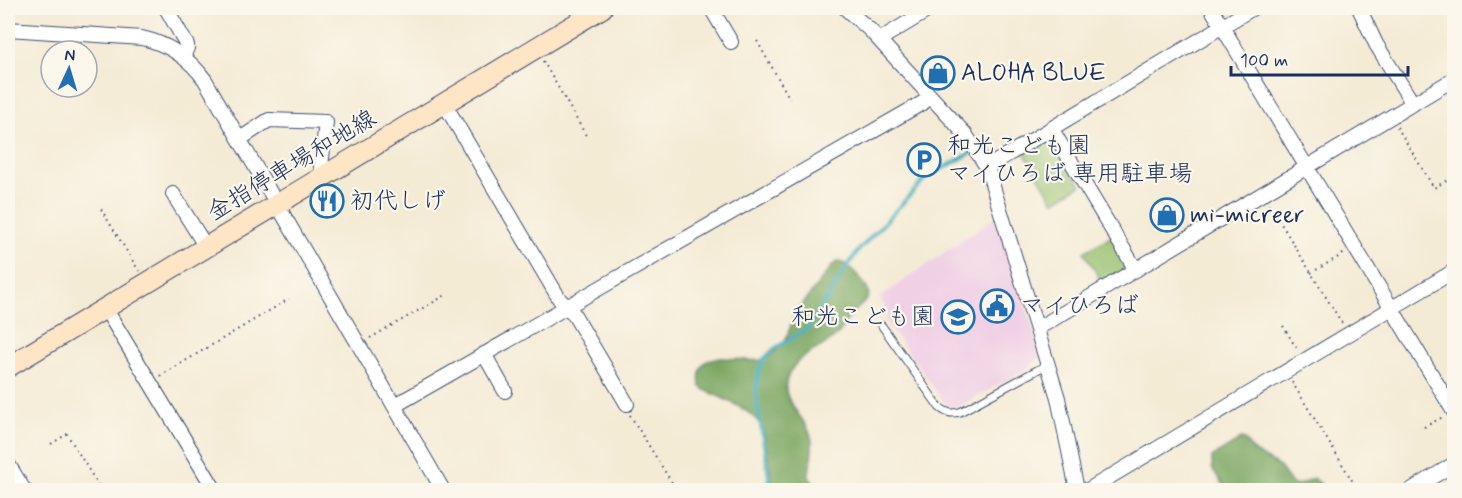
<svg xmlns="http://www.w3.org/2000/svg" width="1462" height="498" viewBox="0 0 1462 498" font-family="Mynerve,'Klee One',sans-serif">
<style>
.built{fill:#f0d0e5}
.green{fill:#98c06d;stroke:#5a7866;stroke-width:1.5}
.forest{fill:#7aa660;stroke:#4a6a5f;stroke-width:1.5}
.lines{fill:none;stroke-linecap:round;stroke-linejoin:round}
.stream{stroke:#3eacbb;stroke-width:4}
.lane-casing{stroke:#3c4b70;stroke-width:9}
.street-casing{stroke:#3c4b70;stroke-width:16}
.secondary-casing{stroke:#3c4b70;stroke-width:22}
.path{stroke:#3c4b70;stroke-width:2;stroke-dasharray:1.5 4.5;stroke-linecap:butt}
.lane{stroke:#fff;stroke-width:7}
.street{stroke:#fff;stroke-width:14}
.secondary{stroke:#fde5c5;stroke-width:20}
.labels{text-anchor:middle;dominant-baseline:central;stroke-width:4.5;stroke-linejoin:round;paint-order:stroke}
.poi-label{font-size:24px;fill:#1b2f5e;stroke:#fbf7ec;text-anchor:start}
.street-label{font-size:24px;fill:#1b2f5e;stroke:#fbf7ec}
</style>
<rect width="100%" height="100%" fill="#fbf7ec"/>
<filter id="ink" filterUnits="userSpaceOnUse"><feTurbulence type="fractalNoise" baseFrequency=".0167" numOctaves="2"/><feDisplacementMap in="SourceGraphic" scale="12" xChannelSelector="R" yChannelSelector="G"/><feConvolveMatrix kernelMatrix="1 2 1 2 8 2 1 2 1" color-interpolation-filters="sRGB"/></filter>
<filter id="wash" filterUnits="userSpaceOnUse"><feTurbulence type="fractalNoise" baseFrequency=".008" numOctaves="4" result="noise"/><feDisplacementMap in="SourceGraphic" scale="24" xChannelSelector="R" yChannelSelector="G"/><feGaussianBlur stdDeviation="1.35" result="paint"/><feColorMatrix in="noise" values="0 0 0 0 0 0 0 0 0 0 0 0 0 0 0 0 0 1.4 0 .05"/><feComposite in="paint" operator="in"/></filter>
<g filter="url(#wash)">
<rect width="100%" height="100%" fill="#f4ebd5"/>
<path class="built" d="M 998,215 L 1041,355 L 1029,368 L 958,407 L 948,407 L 886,322 L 888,311 L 879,298 Z"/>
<path class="green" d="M 1049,136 L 1081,185 L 1054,202 L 1023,151 Z
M 1112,236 L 1129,266 L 1103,284 L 1084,252 Z"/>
<path class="forest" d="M 837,262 C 847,262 852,270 859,277 C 879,301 864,299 850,316 C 845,322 843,329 837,335 C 819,353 791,354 786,384 C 783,403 806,418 811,436 C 815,449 809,464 809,477 L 819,490 L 773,490 L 764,431 C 755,410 725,400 705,390 L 700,386 C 694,342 737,364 761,360 C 768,359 778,348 784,344 L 795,314 L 832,266 Z
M 1241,439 L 1245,440 L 1254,452 L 1280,467 L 1293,485 L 1301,484 L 1313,478 L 1320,483 L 1325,490 L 1226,490 L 1212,468 L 1212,457 Z"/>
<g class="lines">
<path class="stream" d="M 771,490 L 756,395 L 758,374 L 763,360 L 774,349 L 807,329 L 857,252 L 927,177 L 971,153"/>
</g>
</g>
<g filter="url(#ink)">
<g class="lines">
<defs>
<path id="lane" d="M 882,326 L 939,407 C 946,413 951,414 960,412 L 1039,369 L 1048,366"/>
<path id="street" d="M 166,8 L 187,45 L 187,48 L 183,56
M 711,8 L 731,42
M 845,8 L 870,30 L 965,134 L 987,167 L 1058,398 L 1077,490
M 1211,8 L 1454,412
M 1359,8 L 1376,44 L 1413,104
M 8,29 L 142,38 C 169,44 189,58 205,80 L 443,490
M 880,41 L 887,35 L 932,8
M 444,103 L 560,300 L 573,313 L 627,404
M 1051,128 L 1136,270
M 240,139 L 269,120 L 326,122 L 321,167 L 326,175
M 987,167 L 1253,8
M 173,194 L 206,247
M 105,308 L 215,490
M 1037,327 L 1045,324 L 1454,79
M 484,354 L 505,391
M 394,406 L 924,102 L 930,96
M 8,464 L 24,490
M 1088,490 L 1454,271
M 1411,490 L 1454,464"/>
<path id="secondary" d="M 8,367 L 602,8"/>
</defs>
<use href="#lane" class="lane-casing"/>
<use href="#street" class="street-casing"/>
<use href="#secondary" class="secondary-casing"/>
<path class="path" d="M 757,41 L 790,99
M 543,61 L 588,139
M 1397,127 L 1434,188 L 1454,176
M 1269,204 L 1343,325
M 101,209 L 139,271
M 1311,273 L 1345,253
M 1283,326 L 1297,349
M 370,338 L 446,295
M 160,376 L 289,299
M 1292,382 L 1358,490
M 630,415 L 672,483 L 671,490
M 1424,427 L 1443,417
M 51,444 L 67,434 L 101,490"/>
<use href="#lane" class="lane"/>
<use href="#street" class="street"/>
<use href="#secondary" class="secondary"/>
</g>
</g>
<defs>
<symbol id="shop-ring" viewBox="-11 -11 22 22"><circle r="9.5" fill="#fbf7ec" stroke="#1f6fb2" stroke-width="1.5"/><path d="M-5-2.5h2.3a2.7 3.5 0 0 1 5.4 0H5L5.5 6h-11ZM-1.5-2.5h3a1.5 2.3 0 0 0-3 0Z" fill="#1f6fb2"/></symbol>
<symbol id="parking-ring" viewBox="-11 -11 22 22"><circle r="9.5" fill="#fbf7ec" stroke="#1f6fb2" stroke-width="1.5"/><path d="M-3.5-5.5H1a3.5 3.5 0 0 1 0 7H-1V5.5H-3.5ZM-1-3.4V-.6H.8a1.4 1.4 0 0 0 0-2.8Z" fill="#1f6fb2"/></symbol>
<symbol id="restaurant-ring" viewBox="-11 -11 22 22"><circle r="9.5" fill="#fbf7ec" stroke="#1f6fb2" stroke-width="1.5"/><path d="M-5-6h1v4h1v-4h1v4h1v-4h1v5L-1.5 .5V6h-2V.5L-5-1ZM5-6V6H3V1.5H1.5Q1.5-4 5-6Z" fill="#1f6fb2"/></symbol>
<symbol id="civic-ring" viewBox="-11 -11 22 22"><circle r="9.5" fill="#fbf7ec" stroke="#1f6fb2" stroke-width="1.5"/><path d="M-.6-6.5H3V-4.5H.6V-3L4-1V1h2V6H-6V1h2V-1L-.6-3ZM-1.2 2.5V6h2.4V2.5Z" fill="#1f6fb2"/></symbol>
<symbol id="school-ring" viewBox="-11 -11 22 22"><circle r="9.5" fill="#fbf7ec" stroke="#1f6fb2" stroke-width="1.5"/><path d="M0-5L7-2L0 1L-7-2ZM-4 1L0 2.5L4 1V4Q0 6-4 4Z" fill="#1f6fb2"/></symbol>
</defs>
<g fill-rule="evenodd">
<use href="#shop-ring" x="919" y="54" width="38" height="38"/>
<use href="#parking-ring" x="905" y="141" width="38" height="38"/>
<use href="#restaurant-ring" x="308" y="182" width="38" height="38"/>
<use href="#shop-ring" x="1148" y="196" width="38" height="38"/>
<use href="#civic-ring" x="978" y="287" width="38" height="38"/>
<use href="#school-ring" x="939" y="298" width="38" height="38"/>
</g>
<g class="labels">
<g class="poi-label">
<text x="961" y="73">ALOHA BLUE</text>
<text x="947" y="146">和光こども園<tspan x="947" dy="28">マイひろば 専用駐車場</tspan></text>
<text x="350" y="201">初代しげ</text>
<text x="1190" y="215">mi-micreer</text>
<text x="1020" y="306">マイひろば</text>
<text x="935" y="317" text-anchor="end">和光こども園</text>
</g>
<g class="street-label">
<text transform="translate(292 166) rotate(-31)">金指停車場和地線</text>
</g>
</g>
<rect width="1462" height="498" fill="none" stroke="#fbf7ec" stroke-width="30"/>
<g transform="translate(69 69) rotate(4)"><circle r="28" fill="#fbf7ec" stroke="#a1a7b3" stroke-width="1.5"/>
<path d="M0-4.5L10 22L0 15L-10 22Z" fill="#1f6fb2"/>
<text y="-9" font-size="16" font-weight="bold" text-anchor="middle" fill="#1b2f5e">N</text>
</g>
<path d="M1231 66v9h177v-9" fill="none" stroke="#1b2f5e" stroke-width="3"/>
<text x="1240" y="66" font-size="18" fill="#1b2f5e" stroke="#fbf7ec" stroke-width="4.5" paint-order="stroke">100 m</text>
</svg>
